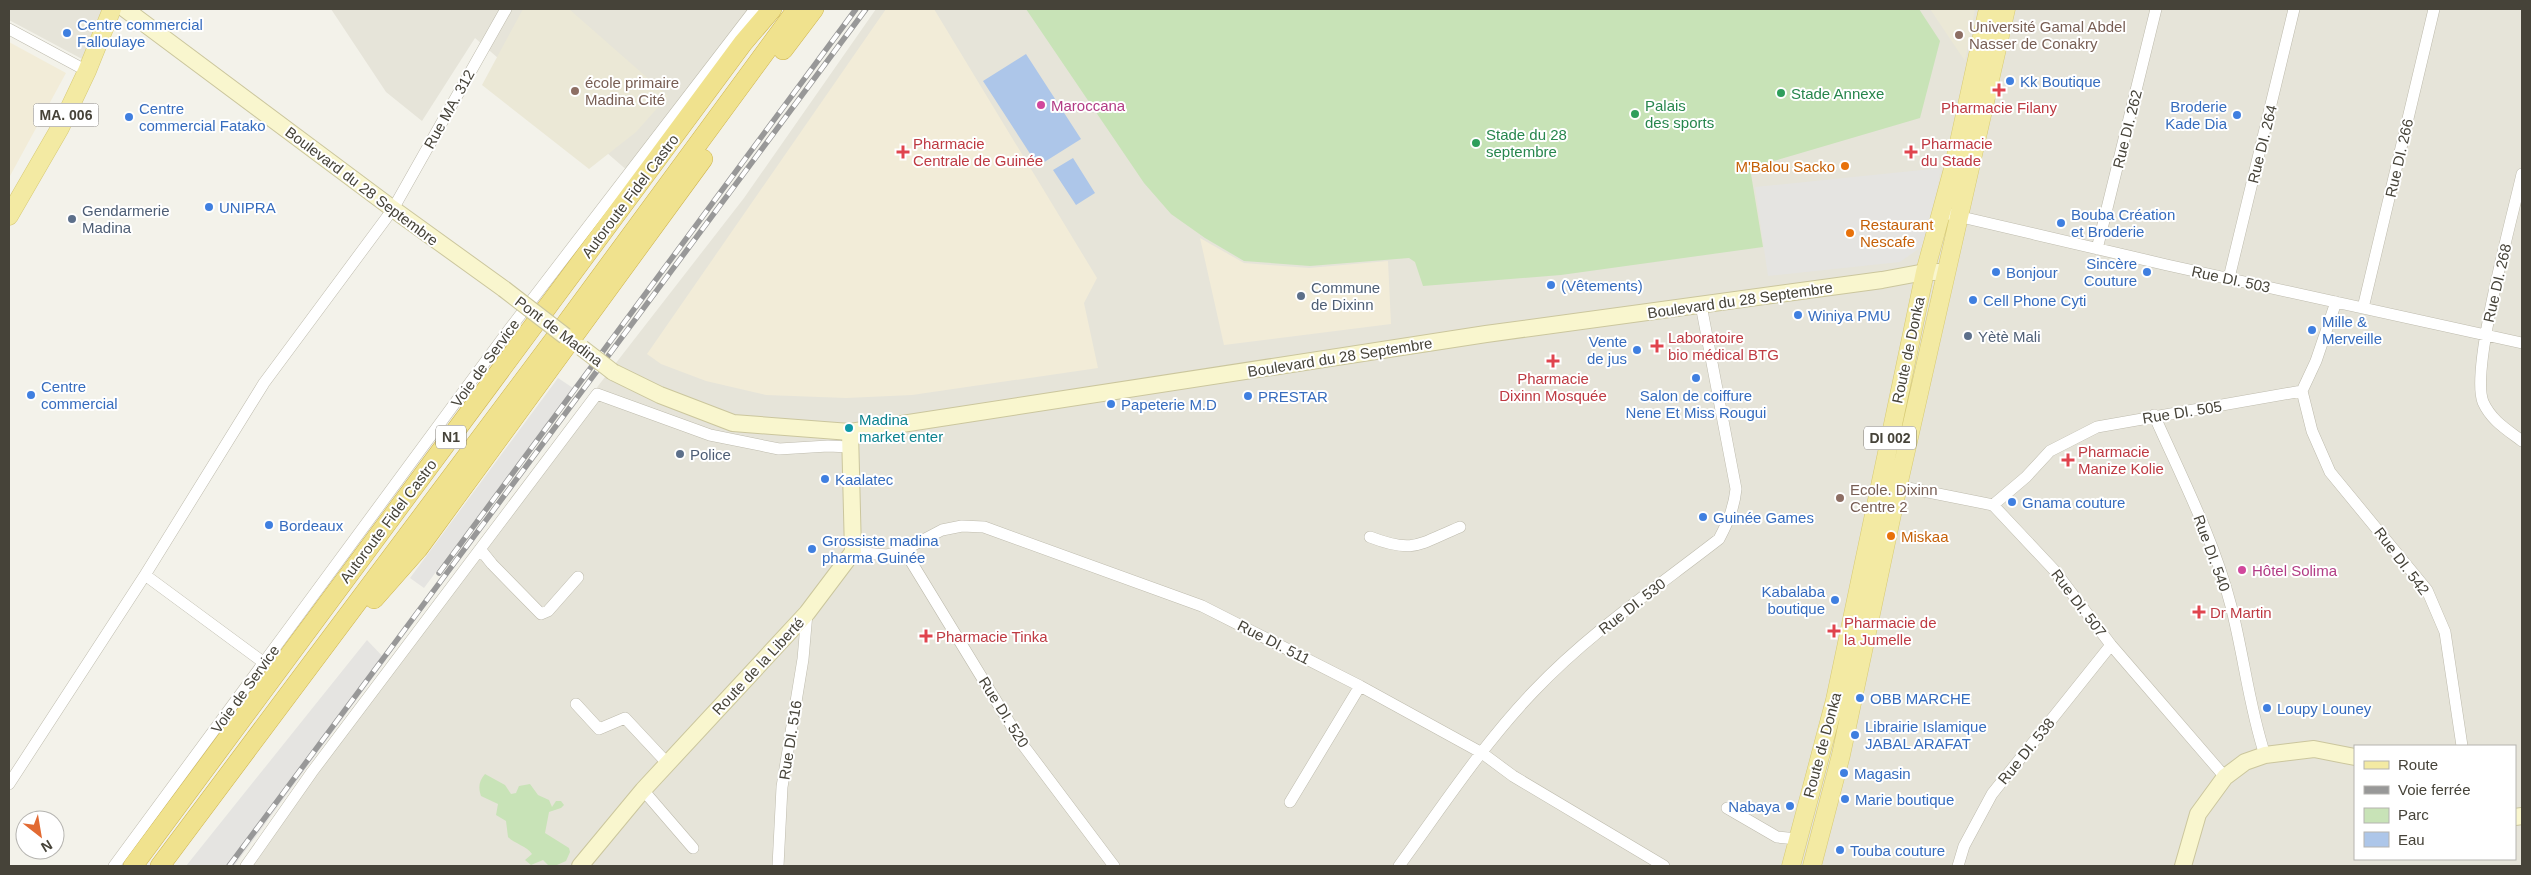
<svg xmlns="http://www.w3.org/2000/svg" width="2531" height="875" viewBox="0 0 2531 875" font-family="Arial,sans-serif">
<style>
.residential{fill:#e6e4d9;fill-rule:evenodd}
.commercial{fill:#f2ecd8}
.education{fill:#ebe8d6}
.green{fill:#c8e3b7}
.parking{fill:#e5e4e1}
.water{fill:#adc6e9}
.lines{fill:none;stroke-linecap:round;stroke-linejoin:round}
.minor-casing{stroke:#bebbad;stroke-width:12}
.secondary-casing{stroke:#cbc69d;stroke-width:18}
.primary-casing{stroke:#d7ca74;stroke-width:19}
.trunk-casing{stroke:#cdb34b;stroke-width:20}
.minor{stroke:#fff;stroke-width:11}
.secondary{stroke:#f9f6ce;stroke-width:16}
.primary{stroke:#f3eaa3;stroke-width:18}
.trunk{stroke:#f0e28e;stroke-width:19}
.rail-casing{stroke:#989898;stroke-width:5.5}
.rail{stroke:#fff;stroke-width:4;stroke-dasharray:11;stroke-linecap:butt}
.secondary-bridge-casing{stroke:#cbc69d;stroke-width:18;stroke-linecap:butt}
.secondary-bridge{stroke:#f9f6ce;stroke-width:16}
.shop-dot{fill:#3f7fe0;stroke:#fff;stroke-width:2}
.education-dot{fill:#8d6e63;stroke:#fff;stroke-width:2}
.health-dot{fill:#e0444e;stroke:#fff;stroke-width:2}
.leisure-dot{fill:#2e9e5b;stroke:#fff;stroke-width:2}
.hotel-dot{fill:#d1479c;stroke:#fff;stroke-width:2}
.food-dot{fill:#e8710a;stroke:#fff;stroke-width:2}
.service-dot{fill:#5c6f8a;stroke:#fff;stroke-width:2}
.culture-dot{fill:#0f9aa8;stroke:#fff;stroke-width:2}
.labels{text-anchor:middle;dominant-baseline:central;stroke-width:4;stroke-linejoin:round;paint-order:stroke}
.shield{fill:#fff;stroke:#7e7b74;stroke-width:1}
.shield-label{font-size:14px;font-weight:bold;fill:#464339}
.shop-label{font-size:15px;fill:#366cbe;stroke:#fff;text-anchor:start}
.education-label{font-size:15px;fill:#785e54;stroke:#fff;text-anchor:start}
.leisure-label{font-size:15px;fill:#27864d;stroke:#fff;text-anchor:start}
.hotel-label{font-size:15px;fill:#b23c85;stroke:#fff;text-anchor:start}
.health-label{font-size:15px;fill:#be3a42;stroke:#fff;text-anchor:start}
.street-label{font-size:15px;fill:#464339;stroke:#fff}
.food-label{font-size:15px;fill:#c56008;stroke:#fff;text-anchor:start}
.service-label{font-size:15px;fill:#4e5e75;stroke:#fff;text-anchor:start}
.culture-label{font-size:15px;fill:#0d838f;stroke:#fff;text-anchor:start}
</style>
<rect width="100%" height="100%" fill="#f3f2ea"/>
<path class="residential" d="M 9,9 L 119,9 L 97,67 L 9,20 Z
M 331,9 L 752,9 L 629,172 L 475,38 L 422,121 L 386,92 Z
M 876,9 L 2522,9 L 2522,866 L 239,866 L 560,435 L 744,198 ZM 2355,746 L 2515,746 L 2515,859 L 2355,859 Z"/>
<path class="commercial" d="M 886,9 L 934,9 L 1097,278 L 1084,303 L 1098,368 L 912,395 L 846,398 L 766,395 L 706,381 L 661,364 L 647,354 Z
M 9,42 L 66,73 L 10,176 L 9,175 Z
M 1200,238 L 1244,263 L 1309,268 L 1388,261 L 1391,324 L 1224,345 Z"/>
<path class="education" d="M 523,9 L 569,9 L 668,96 L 636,132 L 589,169 L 482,85 Z
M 1930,9 L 1975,9 L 1965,61 Z"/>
<path class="green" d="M 1026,9 L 1919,9 L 1940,41 L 1920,118 L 1750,168 L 1763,247 L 1561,275 L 1423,286 L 1415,262 L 1409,258 L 1310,266 L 1244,261 L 1205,238 L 1171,214 L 1144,183 Z
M 485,774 L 505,785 L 511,794 L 516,793 L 519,786 L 530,784 L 538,795 L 549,800 L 552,807 L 556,801 L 561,801 L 564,805 L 561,808 L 549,812 L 545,833 L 569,848 L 570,852 L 566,861 L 557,865 L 548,865 L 543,860 L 531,865 L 525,860 L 532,854 C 527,846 515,844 508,837 L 506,821 L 496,815 L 498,804 L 481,796 C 478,787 479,781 485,774 Z"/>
<path class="parking" d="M 1941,168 L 1927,243 L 1900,262 L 1768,276 L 1755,187 Z
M 558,378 L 573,388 L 424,588 L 410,578 Z
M 367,640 L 386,660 L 234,866 L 186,866 Z"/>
<path class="water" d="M 1026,54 L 1081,139 L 1038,166 L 983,81 Z
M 1073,158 L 1095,193 L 1076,205 L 1053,170 Z"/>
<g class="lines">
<defs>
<path id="minor" d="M 9,29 L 87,71
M 2522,174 C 2513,215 2470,369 2483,402 C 2491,420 2506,429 2522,441
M 1940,212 L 2167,265 L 2522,343
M 2097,249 L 2156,9
M 2229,278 L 2294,9
M 2363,308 L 2434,9
M 2302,391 L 2312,431 L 2330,472 L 2427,590 L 2445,632 L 2462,746
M 2154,415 C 2182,478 2214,540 2231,606 C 2244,656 2249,707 2265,755
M 1898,486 L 1993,505 L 2055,571 L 2111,645 L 2225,777
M 1993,505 L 2026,477 L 2050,451 L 2097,427 L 2302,391 L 2316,361 L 2336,302
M 1370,537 C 1414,554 1419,544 1460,527
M 480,549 L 492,564 L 541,614 L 548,611 L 578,577
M 904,550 L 1023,745 L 1114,866
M 853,552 L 887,555 L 904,550 L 942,530 L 962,526 L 984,527 L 1202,606 L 1360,686 L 1482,753 L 1513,776 L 1664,866
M 145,575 L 263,662
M 576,704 L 599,729 L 625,718 L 668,764
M 9,784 L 145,575 L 264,383 L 393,209 L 506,9
M 643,790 L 693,848
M 1290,802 L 1360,686
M 1727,808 L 1777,837 L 1797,839
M 114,866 L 508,331 L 755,9
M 246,866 L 312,772 L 597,394 L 710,435 L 779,449 L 828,446 L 850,447
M 778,866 L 782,787 L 803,659 L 807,613
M 1399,866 C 1442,807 1483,744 1534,691 C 1589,633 1656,588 1719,539 C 1728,522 1734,508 1736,489 L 1701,305
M 1958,866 L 1964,846 L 1992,794 L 2111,645"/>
<path id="secondary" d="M 125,9 L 393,209 L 504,289
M 613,372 L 660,395 L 733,423 L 850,432 L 1486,334 L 1882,280 L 1925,272 L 1946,272
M 2515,817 L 2522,816
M 580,866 L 643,790 L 807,613 L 853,552 L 850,432
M 2183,866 L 2198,814 L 2225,777 L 2245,762 L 2265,755 L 2314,749 L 2355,757"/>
<path id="primary" d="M 9,216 L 60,128 L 87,71 L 112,9
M 1791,866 L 1835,700 L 1925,272 L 1954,165 L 1988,9
M 1812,866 L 1841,755 L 1898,486 L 2006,9"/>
<path id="trunk" d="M 783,50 L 814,9
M 374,599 L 418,549 L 703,159
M 133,866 L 743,43 L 772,9
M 160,866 L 556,337 L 797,9"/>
</defs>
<use href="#minor" class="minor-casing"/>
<use href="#secondary" class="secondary-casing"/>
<use href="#primary" class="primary-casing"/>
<use href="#trunk" class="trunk-casing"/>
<use href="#minor" class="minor"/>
<use href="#secondary" class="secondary"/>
<use href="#primary" class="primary"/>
<use href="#trunk" class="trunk"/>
<defs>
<path id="rail" d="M 439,573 L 856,9
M 229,866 L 866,9"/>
</defs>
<use href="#rail" class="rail-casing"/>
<use href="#rail" class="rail"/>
<defs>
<path id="secondary-bridge" d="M 504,289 L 565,336
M 582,348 L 613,372"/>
</defs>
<use href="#secondary-bridge" class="secondary-bridge-casing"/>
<use href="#secondary-bridge" class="secondary-bridge"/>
</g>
<g class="shop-dot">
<circle cx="67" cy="33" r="5"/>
<circle cx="2010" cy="81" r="5"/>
<circle cx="2237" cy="115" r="5"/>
<circle cx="129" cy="117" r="5"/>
<circle cx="209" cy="207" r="5"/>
<circle cx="2061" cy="223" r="5"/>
<circle cx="1996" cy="272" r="5"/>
<circle cx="2147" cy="272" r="5"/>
<circle cx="1551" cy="285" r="5"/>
<circle cx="1973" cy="300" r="5"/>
<circle cx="1798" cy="315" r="5"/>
<circle cx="2312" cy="330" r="5"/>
<circle cx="1637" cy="350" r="5"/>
<circle cx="1696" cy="378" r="5"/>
<circle cx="31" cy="395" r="5"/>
<circle cx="1248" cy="396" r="5"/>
<circle cx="1111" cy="404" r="5"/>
<circle cx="825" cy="479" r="5"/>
<circle cx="2012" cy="502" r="5"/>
<circle cx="1703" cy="517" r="5"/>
<circle cx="269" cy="525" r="5"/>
<circle cx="812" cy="549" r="5"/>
<circle cx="1835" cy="600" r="5"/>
<circle cx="1860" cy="698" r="5"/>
<circle cx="2267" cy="708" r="5"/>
<circle cx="1855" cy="735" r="5"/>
<circle cx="1844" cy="773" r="5"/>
<circle cx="1845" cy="799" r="5"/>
<circle cx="1790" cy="806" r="5"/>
<circle cx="1840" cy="850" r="5"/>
</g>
<g class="education-dot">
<circle cx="1959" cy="35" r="5"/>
<circle cx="575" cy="91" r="5"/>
<circle cx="1840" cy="498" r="5"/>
</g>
<g class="health-dot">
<path d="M1996.5 82.5h5v5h5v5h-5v5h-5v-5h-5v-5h5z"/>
<path d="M900.5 144.5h5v5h5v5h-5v5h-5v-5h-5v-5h5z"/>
<path d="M1908.5 144.5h5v5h5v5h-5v5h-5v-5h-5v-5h5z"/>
<path d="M1654.5 338.5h5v5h5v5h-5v5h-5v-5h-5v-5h5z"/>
<path d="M1550.5 353.5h5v5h5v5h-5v5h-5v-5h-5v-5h5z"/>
<path d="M2065.5 452.5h5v5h5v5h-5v5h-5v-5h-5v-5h5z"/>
<path d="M2196.5 604.5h5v5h5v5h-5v5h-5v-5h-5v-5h5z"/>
<path d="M1831.5 623.5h5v5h5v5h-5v5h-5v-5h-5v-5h5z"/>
<path d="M923.5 628.5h5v5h5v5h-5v5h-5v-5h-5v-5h5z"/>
</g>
<g class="leisure-dot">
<circle cx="1781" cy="93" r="5"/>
<circle cx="1635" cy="114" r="5"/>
<circle cx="1476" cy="143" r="5"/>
</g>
<g class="hotel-dot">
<circle cx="1041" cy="105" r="5"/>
<circle cx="2242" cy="570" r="5"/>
</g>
<g class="food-dot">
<circle cx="1845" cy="166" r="5"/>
<circle cx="1850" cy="233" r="5"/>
<circle cx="1891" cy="536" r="5"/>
</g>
<g class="service-dot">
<circle cx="72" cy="219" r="5"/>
<circle cx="1301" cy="296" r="5"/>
<circle cx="1968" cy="336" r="5"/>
<circle cx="680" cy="454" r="5"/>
</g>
<circle class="culture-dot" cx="849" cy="428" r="5"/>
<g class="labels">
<g class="shield">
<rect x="33.5" y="103.5" width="65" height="23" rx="4"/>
<rect x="436" y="425.5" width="30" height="23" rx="4"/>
<rect x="1864" y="426.5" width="52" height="23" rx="4"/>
</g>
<g class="shield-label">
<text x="66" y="115">MA. 006</text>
<text x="451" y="437">N1</text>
<text x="1890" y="438">DI 002</text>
</g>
<g class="shop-label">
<text x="77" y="24">Centre commercial<tspan x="77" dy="17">Falloulaye</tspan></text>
<text x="2020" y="81">Kk Boutique</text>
<text x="2227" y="106" text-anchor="end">Broderie<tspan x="2227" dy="17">Kade Dia</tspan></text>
<text x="139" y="108">Centre<tspan x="139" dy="17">commercial Fatako</tspan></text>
<text x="219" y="207">UNIPRA</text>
<text x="2071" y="214">Bouba Création<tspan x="2071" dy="17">et Broderie</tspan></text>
<text x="2137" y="263" text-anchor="end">Sincère<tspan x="2137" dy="17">Couture</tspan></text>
<text x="2006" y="272">Bonjour</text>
<text x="1561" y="285">(Vêtements)</text>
<text x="1983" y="300">Cell Phone Cyti</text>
<text x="1808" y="315">Winiya PMU</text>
<text x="2322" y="321">Mille &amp;<tspan x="2322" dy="17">Merveille</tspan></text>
<text x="1627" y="341" text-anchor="end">Vente<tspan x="1627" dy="17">de jus</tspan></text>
<text x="41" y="386">Centre<tspan x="41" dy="17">commercial</tspan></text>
<text x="1696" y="395" text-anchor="middle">Salon de coiffure<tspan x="1696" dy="17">Nene Et Miss Rougui</tspan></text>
<text x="1258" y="396">PRESTAR</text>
<text x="1121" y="404">Papeterie M.D</text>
<text x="835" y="479">Kaalatec</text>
<text x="2022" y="502">Gnama couture</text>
<text x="1713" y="517">Guinée Games</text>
<text x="279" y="525">Bordeaux</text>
<text x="822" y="540">Grossiste madina<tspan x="822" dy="17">pharma Guinée</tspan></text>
<text x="1825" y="591" text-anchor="end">Kabalaba<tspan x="1825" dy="17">boutique</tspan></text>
<text x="1870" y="698">OBB MARCHE</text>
<text x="2277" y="708">Loupy Louney</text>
<text x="1865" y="726">Librairie Islamique<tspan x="1865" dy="17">JABAL ARAFAT</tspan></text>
<text x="1854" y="773">Magasin</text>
<text x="1855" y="799">Marie boutique</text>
<text x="1780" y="806" text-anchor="end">Nabaya</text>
<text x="1850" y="850">Touba couture</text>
</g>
<g class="education-label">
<text x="1969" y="26">Université Gamal Abdel<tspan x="1969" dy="17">Nasser de Conakry</tspan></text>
<text x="585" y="82">école primaire<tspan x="585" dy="17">Madina Cité</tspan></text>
<text x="1850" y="489">Ecole. Dixinn<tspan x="1850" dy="17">Centre 2</tspan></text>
</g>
<g class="leisure-label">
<text x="1791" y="93">Stade Annexe</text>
<text x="1645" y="105">Palais<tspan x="1645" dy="17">des sports</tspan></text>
<text x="1486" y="134">Stade du 28<tspan x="1486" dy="17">septembre</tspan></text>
</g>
<g class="hotel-label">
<text x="1051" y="105">Maroccana</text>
<text x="2252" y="570">Hôtel Solima</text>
</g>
<g class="health-label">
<text x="1999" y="107" text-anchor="middle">Pharmacie Filany</text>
<text x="913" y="143">Pharmacie<tspan x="913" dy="17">Centrale de Guinée</tspan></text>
<text x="1921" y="143">Pharmacie<tspan x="1921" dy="17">du Stade</tspan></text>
<text x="1668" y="337">Laboratoire<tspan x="1668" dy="17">bio médical BTG</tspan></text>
<text x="1553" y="378" text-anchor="middle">Pharmacie<tspan x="1553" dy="17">Dixinn Mosquée</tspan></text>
<text x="2078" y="451">Pharmacie<tspan x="2078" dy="17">Manize Kolie</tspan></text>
<text x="2210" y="612">Dr Martin</text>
<text x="1844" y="622">Pharmacie de<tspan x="1844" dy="17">la Jumelle</tspan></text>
<text x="936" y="636">Pharmacie Tinka</text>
</g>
<g class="street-label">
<text transform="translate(449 109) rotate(-61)">Rue MA. 312</text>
<text transform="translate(2127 129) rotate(-76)">Rue DI. 262</text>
<text transform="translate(2262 144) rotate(-76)">Rue DI. 264</text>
<text transform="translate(2399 158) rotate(-77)">Rue DI. 266</text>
<text transform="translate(362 186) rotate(37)">Boulevard du 28 Septembre</text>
<text transform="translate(630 196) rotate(-53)">Autoroute Fidel Castro</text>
<text transform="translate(2231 279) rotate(12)">Rue DI. 503</text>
<text transform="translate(2497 283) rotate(-77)">Rue DI. 268</text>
<text transform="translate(1740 300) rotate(-8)">Boulevard du 28 Septembre</text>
<text transform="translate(559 331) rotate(37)">Pont de Madina</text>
<text transform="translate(1908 350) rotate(-78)">Route de Donka</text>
<text transform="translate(1340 357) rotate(-9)">Boulevard du 28 Septembre</text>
<text transform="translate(485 363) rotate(-54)">Voie de Service</text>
<text transform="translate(2182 412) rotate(-9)">Rue DI. 505</text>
<text transform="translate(388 521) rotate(-53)">Autoroute Fidel Castro</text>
<text transform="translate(2212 553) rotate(70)">Rue DI. 540</text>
<text transform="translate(2402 561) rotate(53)">Rue DI. 542</text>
<text transform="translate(2079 603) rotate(53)">Rue DI. 507</text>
<text transform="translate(1632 606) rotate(-38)">Rue DI. 530</text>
<text transform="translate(1274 642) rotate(27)">Rue DI. 511</text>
<text transform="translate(758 666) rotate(-47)">Route de la Liberté</text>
<text transform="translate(245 689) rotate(-54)">Voie de Service</text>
<text transform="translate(1004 712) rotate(58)">Rue DI. 520</text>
<text transform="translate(790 740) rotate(-81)">Rue DI. 516</text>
<text transform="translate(1822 745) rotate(-75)">Route de Donka</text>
<text transform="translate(2026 751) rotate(-51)">Rue DI. 538</text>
</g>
<g class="food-label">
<text x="1835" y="166" text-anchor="end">M'Balou Sacko</text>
<text x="1860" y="224">Restaurant<tspan x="1860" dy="17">Nescafe</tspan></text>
<text x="1901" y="536">Miskaa</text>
</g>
<g class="service-label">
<text x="82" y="210">Gendarmerie<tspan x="82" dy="17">Madina</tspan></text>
<text x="1311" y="287">Commune<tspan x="1311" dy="17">de Dixinn</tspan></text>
<text x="1978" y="336">Yètè Mali</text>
<text x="690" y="454">Police</text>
</g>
<g class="culture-label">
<text x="859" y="419">Madina<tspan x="859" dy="17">market enter</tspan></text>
</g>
</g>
<rect width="2531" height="875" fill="none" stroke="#464339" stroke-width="20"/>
<rect x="2354" y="745" width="162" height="115" fill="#ffffff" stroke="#b5b4b0"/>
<rect x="2364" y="761" width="25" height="8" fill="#f3eaa3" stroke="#b5b4b0"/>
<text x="2398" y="770" font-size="15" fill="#464339">Route</text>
<rect x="2364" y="786" width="25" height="8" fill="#989898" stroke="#b5b4b0"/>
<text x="2398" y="795" font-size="15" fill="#464339">Voie ferrée</text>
<rect x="2364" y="808" width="25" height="15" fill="#c8e3b7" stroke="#b5b4b0"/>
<text x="2398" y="820" font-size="15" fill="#464339">Parc</text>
<rect x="2364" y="832" width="25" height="15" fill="#adc6e9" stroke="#b5b4b0"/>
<text x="2398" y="845" font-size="15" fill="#464339">Eau</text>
<g transform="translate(40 835) rotate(149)"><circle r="24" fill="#ffffff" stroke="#b5b4b0"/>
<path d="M0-4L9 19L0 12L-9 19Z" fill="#e26a32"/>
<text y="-8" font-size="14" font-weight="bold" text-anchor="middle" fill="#464339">N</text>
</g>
</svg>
